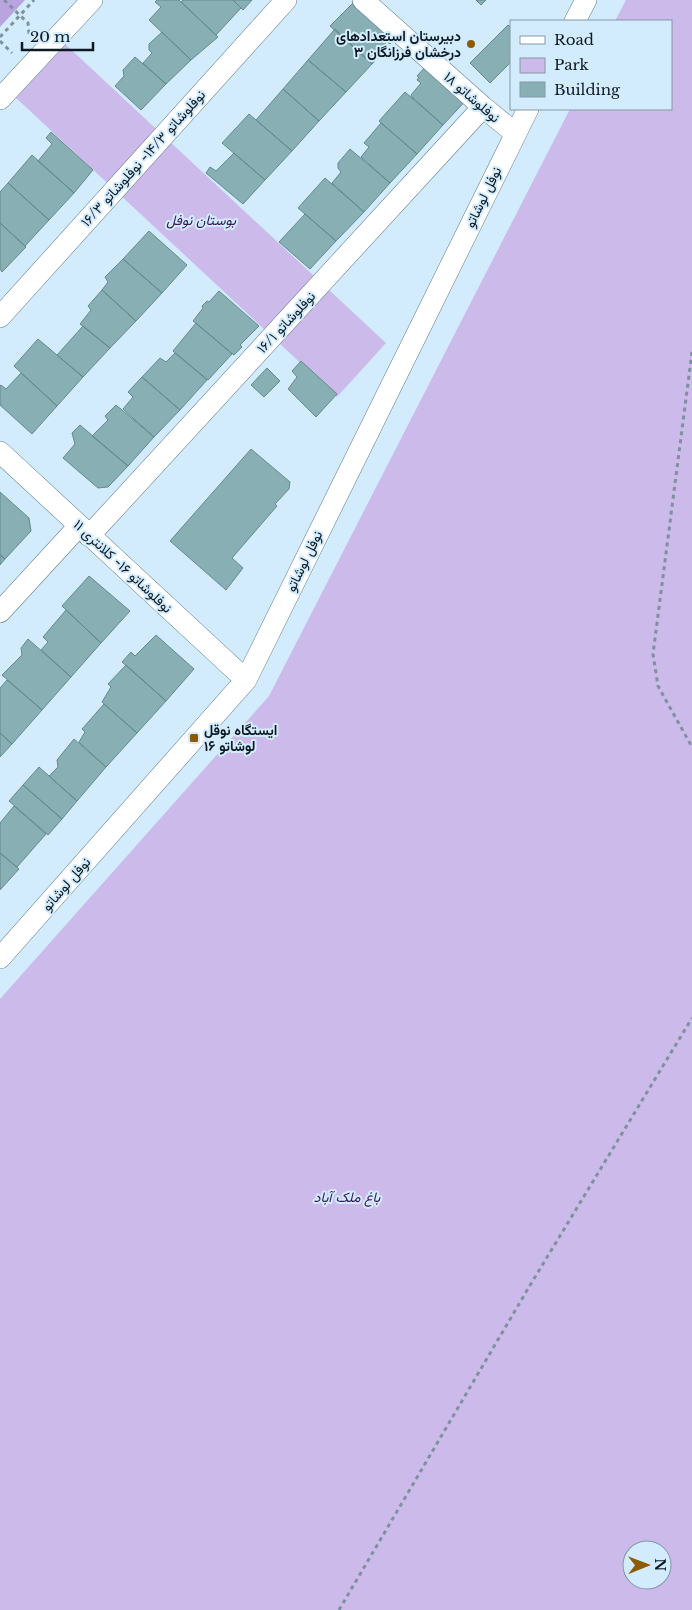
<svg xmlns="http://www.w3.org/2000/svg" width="692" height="1610" viewBox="0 0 692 1610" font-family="'Libre Baskerville',Vazirmatn,serif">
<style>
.green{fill:#ccbaeb;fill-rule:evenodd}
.forest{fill:#baa4df}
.building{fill:#88b0b4;stroke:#628a8d}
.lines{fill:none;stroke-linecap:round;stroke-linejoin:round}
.street-casing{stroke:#5e7b8d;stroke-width:22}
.path{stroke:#7e919e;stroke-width:3;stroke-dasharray:4 4;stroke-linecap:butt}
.street{stroke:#fff;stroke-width:21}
.poi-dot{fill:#8d5b06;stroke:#d3ecfd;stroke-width:2}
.labels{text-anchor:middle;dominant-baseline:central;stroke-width:4;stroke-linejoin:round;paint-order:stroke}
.poi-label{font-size:14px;font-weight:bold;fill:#0e1a21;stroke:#d3ecfd;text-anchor:end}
.street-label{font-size:14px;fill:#0e1a21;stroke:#d3ecfd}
.park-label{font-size:14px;font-style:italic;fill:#39175c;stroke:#d3ecfd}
</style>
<rect width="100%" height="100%" fill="#d3ecfd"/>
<path class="green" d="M 626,0 L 692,0 L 692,1610 L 0,1610 L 0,999 L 269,696 L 570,109 L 671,109 L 671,21 L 615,21 ZM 632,1550 L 662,1550 L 662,1580 L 632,1580 Z
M 64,43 L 386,343 L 337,397 L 15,97 Z"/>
<path class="forest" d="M 0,0 L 25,0 L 0,27 Z"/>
<path class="building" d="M 157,0 L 179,0 L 218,37 L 191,60 L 149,20 L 161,7 L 155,2 Z
M 183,0 L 233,0 L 241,8 L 216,35 L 181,2 Z
M 233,0 L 252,0 L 243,10 Z
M 356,0 L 398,35 L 390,44 L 387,42 L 379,50 L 382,53 L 372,64 L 330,26 Z
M 476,0 L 486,0 L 481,5 Z
M 508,25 L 511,28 L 511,62 L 490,83 L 470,63 Z
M 335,29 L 372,64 L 346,92 L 308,60 Z
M 162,32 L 191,60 L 166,84 L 143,63 L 152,53 L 149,50 L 149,44 Z
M 135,57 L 166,84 L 141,110 L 115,86 L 124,76 L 123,70 Z
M 308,60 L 346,92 L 319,121 L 283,89 Z
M 428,64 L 469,97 L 443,125 L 412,97 L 411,95 L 421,83 L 417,80 L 419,77 L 417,76 Z
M 283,89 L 319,121 L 292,151 L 256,120 Z
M 405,92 L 443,125 L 417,154 L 379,121 Z
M 249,114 L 292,151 L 265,180 L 222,143 Z
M 381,123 L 417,154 L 390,183 L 361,157 L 369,147 L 364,143 Z
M 51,132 L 93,170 L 74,193 L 38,161 L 52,144 L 46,138 Z
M 350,149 L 390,183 L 364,212 L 332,183 L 341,172 L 338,168 L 338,163 Z
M 234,153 L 265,180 L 243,204 L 206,173 L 210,167 L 216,171 Z
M 32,155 L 74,193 L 49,220 L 8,183 Z
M 325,178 L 364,212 L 336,241 L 298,208 Z
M 8,183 L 49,220 L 25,246 L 0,223 L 0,192 Z
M 305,214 L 336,241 L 310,269 L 279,242 Z
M 0,223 L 26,247 L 2,272 L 0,269 Z
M 149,231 L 187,265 L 162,293 L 123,259 Z
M 123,259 L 162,293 L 136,321 L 102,290 L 108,282 L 105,277 Z
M 102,290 L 136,321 L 110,348 L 80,324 L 91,310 L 88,306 Z
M 219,291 L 259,326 L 240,345 L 242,347 L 234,355 L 193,321 L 203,308 L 202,306 L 207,301 L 209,302 Z
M 196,323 L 232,354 L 208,380 L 173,351 Z
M 83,326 L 110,348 L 83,377 L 57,355 Z
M 38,339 L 83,377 L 57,406 L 14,366 Z
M 175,353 L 207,380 L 180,410 L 142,377 L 160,358 L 166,362 Z
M 301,361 L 337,394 L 316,417 L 288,389 L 297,377 L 292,371 Z
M 267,368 L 280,381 L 264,397 L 251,385 Z
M 21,373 L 57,406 L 32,434 L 0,405 L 0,386 L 1,385 L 6,389 Z
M 142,377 L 180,410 L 154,437 L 123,409 L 133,397 L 128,392 Z
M 116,405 L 154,437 L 128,466 L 92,436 L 108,420 L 105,416 Z
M 80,425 L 128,466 L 108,487 L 98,488 L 63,458 L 75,444 L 72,433 Z
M 251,449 L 290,482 L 289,489 L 275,504 L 277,506 L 232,558 L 243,568 L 226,590 L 170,541 Z
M 0,492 L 29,518 L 31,531 L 5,559 L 0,555 Z
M 0,555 L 5,559 L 0,565 Z
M 89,576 L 130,611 L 101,643 L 62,606 Z
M 66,610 L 101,643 L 71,677 L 41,650 L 48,642 L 43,637 Z
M 156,635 L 194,669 L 166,701 L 122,662 L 131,652 L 135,656 Z
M 28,639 L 71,677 L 42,710 L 2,675 L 22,655 L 21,648 Z
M 126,665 L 166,701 L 137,733 L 102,702 L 111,687 L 108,684 Z
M 7,680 L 42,710 L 12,744 L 0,733 L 0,688 Z
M 104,704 L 137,733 L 106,767 L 79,742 L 85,732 L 82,729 Z
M 0,733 L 12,744 L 0,757 Z
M 74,739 L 106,767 L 77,801 L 49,776 L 58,767 L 57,760 Z
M 39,767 L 77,801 L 62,819 L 23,785 Z
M 23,785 L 62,819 L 48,835 L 9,801 Z
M 14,806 L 46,834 L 17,867 L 0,853 L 0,823 Z
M 0,853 L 19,869 L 0,890 Z"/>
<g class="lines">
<defs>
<path id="street" d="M 363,0 L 483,107 L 515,133
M 575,21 L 586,0
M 0,99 L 92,0
M 0,317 L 286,0
M 0,452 L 246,680
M 89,536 L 483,107
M 0,612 L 79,526
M 0,958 L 246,680 L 528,109"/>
</defs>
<use href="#street" class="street-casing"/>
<path class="path" d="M 4,0 L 28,23 L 29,34
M 0,37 L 34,0
M 0,41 L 12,53
M 692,352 L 653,654 L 658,686 L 692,747
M 339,1610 L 529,1287 L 692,1018"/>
<use href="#street" class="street"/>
</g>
<g class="poi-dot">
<circle cx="471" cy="44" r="5"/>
<rect x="189" y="733" width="10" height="10" rx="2.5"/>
</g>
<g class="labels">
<g class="poi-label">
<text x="461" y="36">دبیرستان استعدادهای<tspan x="461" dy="16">درخشان فرزانگان ۳</tspan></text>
<text x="204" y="730" text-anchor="start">ایستگاه نوقل<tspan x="204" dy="16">لوشاتو ۱۶</tspan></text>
</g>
<g class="street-label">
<text transform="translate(472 97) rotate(41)">نوفلوشاتو ۱۸</text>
<text transform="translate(143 158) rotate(-48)">نوفلوشاتو ۱۴/۳- نوفلوشاتو ۱۶/۳</text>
<text transform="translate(483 197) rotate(-64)">نوفل لوشاتو</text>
<text transform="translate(286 322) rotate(-47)">نوفلوشاتو ۱۶/۱</text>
<text transform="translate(304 561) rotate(-64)">نوفل لوشاتو</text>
<text transform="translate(123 566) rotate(43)">نوفلوشاتو ۱۶- کلانتری ۱۱</text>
<text transform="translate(66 884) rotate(-49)">نوفل لوشاتو</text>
</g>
<g class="park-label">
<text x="201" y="220">بوستان نوفل</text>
<text x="347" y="1197">باغ ملک آباد</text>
</g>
</g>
<rect x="510" y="20" width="162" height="90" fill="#d3ecfd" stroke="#8498a5"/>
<rect x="520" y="36" width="25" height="8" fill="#ffffff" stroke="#8498a5"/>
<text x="554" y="45" font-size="15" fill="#0e1a21">Road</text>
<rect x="520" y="58" width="25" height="15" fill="#ccbaeb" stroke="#8498a5"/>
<text x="554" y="70" font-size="15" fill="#0e1a21">Park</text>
<rect x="520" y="82" width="25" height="15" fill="#88b0b4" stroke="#8498a5"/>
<text x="554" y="95" font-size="15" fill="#0e1a21">Building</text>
<g transform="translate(647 1565) rotate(89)"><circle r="24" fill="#d3ecfd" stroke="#8498a5"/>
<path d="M0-4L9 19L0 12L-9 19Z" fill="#8d5b06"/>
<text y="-8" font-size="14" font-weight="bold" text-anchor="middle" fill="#0e1a21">N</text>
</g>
<path d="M22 42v8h71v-8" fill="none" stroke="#0e1a21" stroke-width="2.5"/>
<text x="30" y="42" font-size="15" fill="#0e1a21" stroke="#d3ecfd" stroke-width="4" paint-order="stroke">20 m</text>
</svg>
